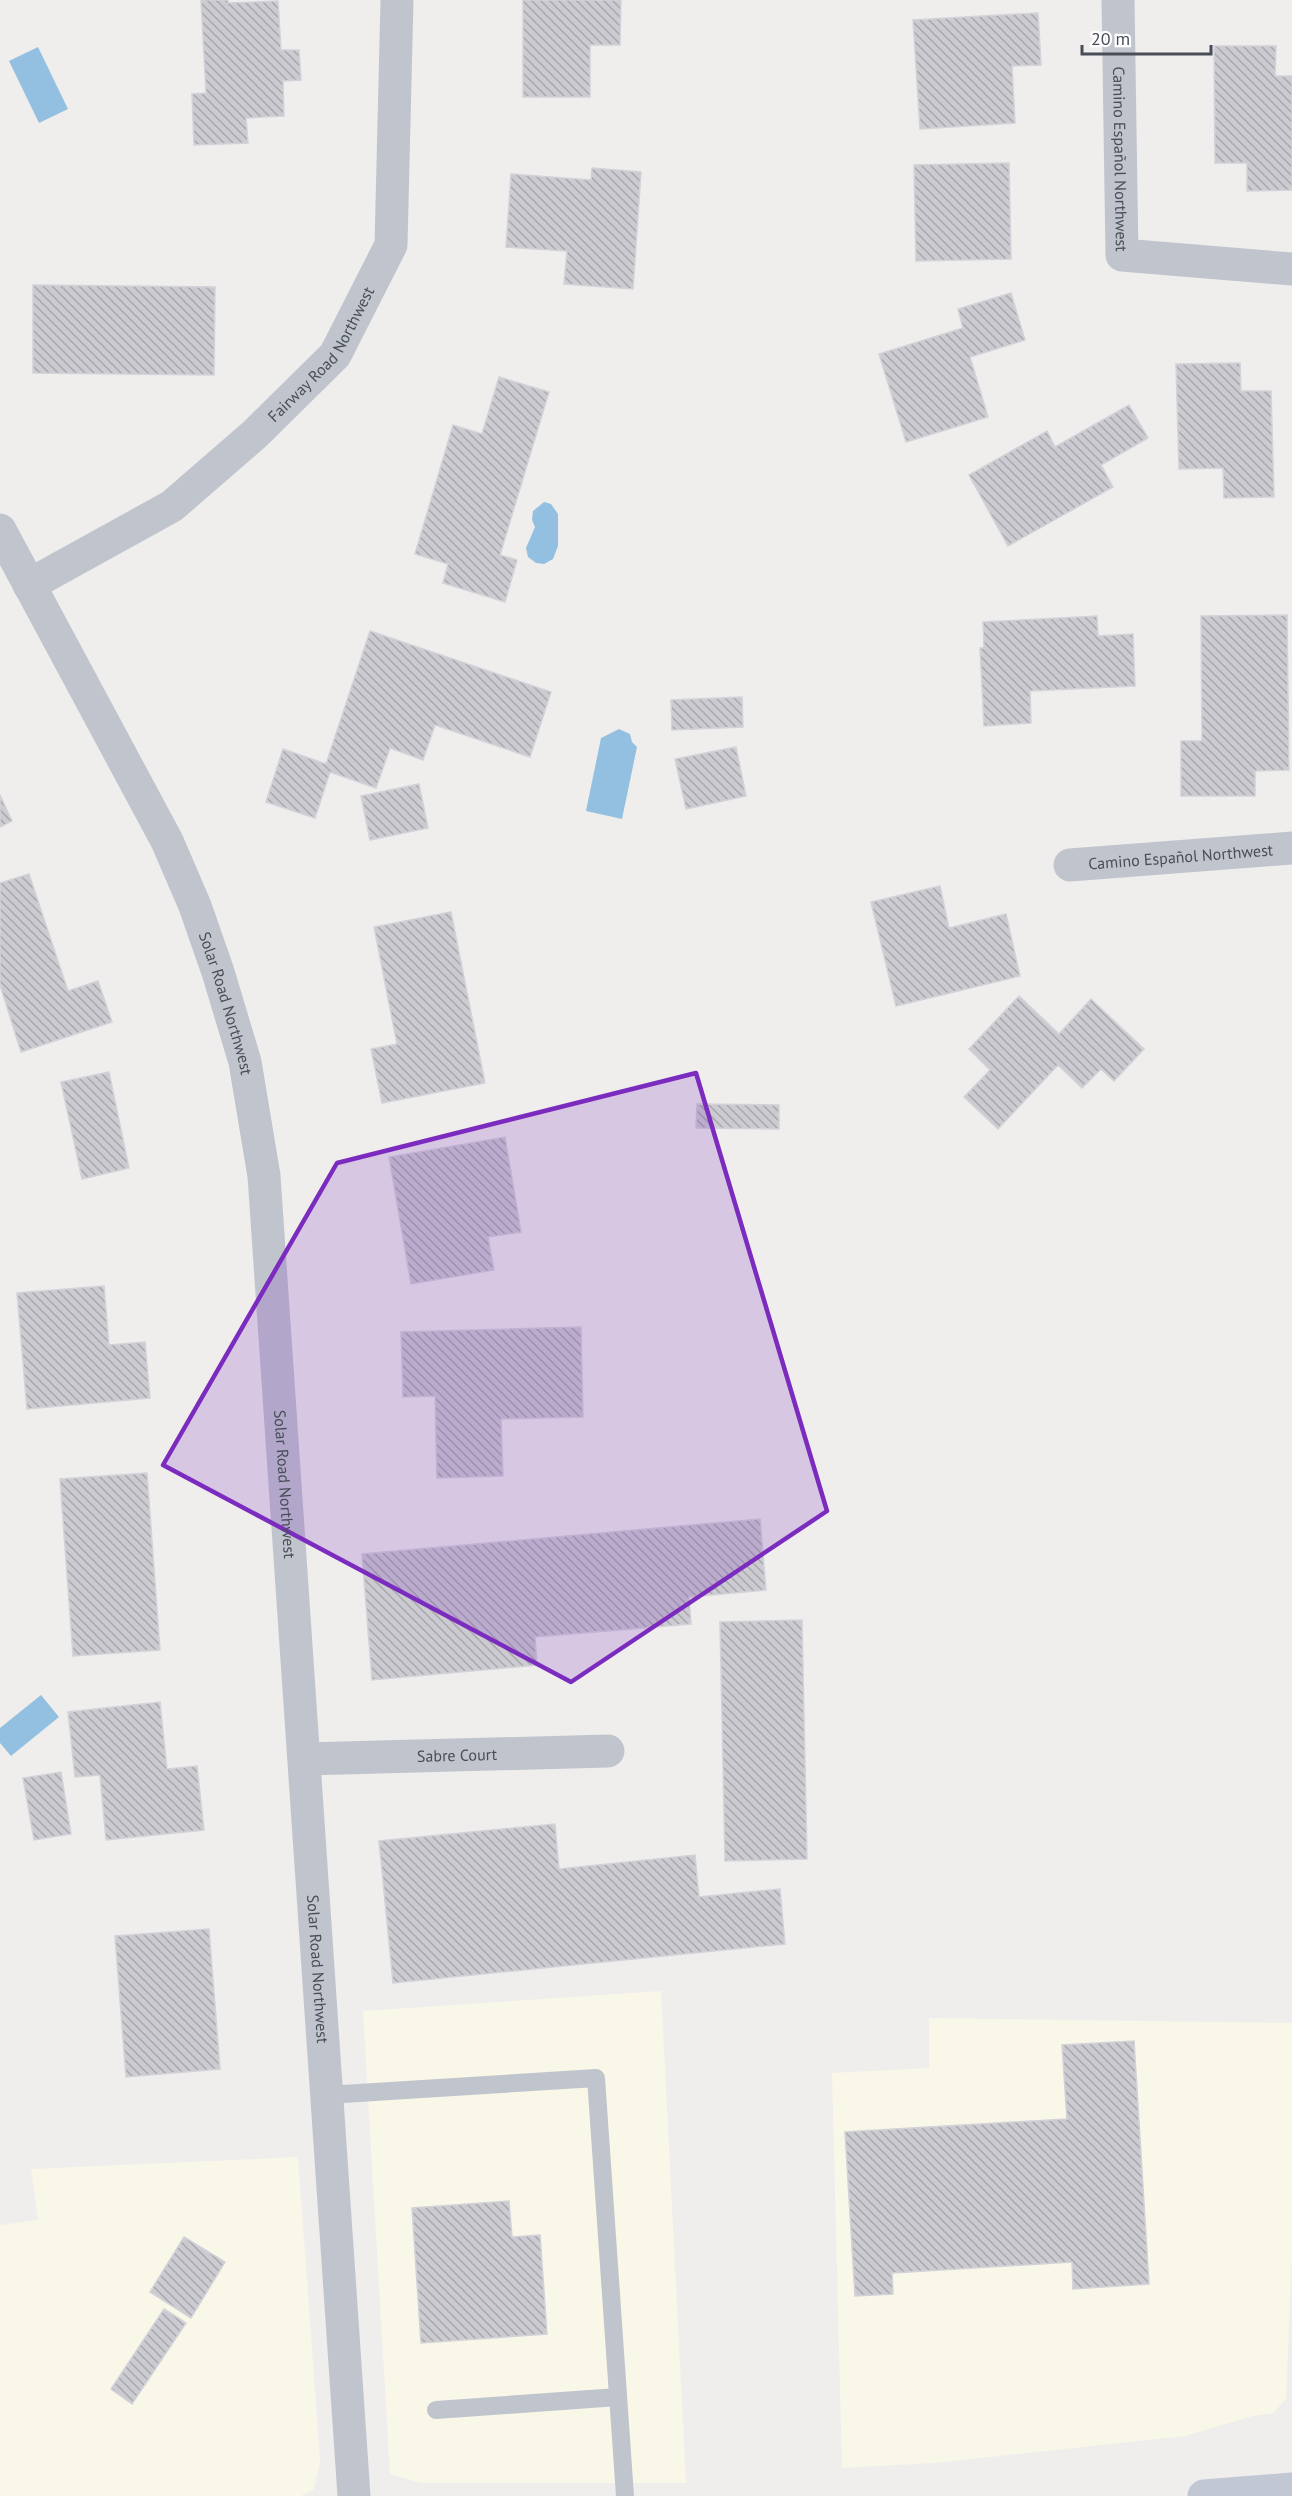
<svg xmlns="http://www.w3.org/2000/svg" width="1292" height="2496" viewBox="0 0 1292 2496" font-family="'PT Sans',sans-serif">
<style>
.commercial{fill:#f9f7e8}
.water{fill:#93c0e0}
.building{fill:url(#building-back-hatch);stroke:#d2d2d8;stroke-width:1.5}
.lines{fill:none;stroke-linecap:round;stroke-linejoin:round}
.lane{stroke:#c0c5cd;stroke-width:18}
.street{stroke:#c0c5cd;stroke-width:33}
.secondary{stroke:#c2c7d4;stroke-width:33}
.marked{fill:#7b2cbf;fill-opacity:0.2;stroke:#7b2cbf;stroke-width:4.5;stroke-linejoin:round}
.labels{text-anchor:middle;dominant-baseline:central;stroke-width:4.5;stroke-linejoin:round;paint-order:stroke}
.street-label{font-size:16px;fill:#484d58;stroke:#fff}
</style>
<defs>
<pattern id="building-back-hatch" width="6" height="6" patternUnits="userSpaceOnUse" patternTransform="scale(1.5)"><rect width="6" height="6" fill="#cbcbd1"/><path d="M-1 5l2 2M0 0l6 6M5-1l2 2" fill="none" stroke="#a7a7ac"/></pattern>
</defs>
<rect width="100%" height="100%" fill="#efeeed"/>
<path class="commercial" d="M 661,1991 L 686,2483 L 421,2483 L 390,2474 L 363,2011 Z
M 929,2018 L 1292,2023 L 1292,2257 L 1286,2399 L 1273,2413 L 1253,2416 L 1185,2436 L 934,2463 L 842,2468 L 832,2073 L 929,2068 Z
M 298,2157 L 320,2462 L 314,2489 L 301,2496 L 0,2496 L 0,2225 L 38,2220 L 31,2169 Z"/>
<path class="water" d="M 38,47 L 68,109 L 39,123 L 9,61 Z
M 544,502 L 551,504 L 558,514 L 558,546 L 553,559 L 544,564 L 536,563 L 528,557 L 526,548 L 535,527 L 532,520 L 533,511 Z
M 619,729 L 630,734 L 632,742 L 637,747 L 622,819 L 586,811 L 601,738 Z
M 41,1695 L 59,1717 L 11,1756 L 0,1743 L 0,1728 Z"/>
<path class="building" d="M 201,0 L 228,0 L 228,3 L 278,1 L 281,50 L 299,50 L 301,80 L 283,81 L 284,116 L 246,118 L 248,143 L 194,145 L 192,94 L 206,93 Z
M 523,0 L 621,0 L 620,45 L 590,45 L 590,97 L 523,97 Z
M 1038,13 L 1041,65 L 1012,66 L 1015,123 L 920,129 L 913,20 Z
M 1214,46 L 1276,46 L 1275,76 L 1292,76 L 1292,190 L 1247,191 L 1247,163 L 1215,163 Z
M 1009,163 L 1011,259 L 916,261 L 914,165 Z
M 592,168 L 641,172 L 633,289 L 564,284 L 567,251 L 506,247 L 511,174 L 591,180 Z
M 33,285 L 215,287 L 214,375 L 33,373 Z
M 1011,293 L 1025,340 L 970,357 L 988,417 L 906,442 L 879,354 L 963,328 L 958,309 Z
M 1240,363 L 1241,391 L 1271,391 L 1274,497 L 1224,498 L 1223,468 L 1179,469 L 1176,364 Z
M 499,377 L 549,392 L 500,555 L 517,560 L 505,602 L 443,583 L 448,564 L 415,554 L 453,425 L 482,434 Z
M 1129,405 L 1148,438 L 1101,465 L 1113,487 L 1008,546 L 969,475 L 1047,431 L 1055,447 Z
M 1287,615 L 1289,770 L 1255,771 L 1255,796 L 1181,796 L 1181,741 L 1202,741 L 1201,616 Z
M 1097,616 L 1098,636 L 1133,634 L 1135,686 L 1030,691 L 1031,723 L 984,726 L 980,648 L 984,648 L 983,622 Z
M 370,631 L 551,692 L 530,757 L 435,725 L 423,760 L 390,748 L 376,788 L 330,772 L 315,818 L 266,802 L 283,749 L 326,764 Z
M 742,697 L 743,727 L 672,730 L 671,700 Z
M 736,747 L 746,796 L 686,809 L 675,759 Z
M 419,784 L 428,828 L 370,840 L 361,796 Z
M 0,795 L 12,821 L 0,827 Z
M 29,874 L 68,991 L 98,981 L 112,1022 L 21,1052 L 0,985 L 0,883 Z
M 940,886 L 949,928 L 1006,914 L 1020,976 L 896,1006 L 871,902 Z
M 451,912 L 485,1083 L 382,1103 L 371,1049 L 397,1044 L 374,927 Z
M 1019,996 L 1059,1034 L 1091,999 L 1144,1049 L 1114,1081 L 1101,1069 L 1082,1088 L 1058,1065 L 998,1129 L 964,1097 L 990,1070 L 969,1049 Z
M 109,1072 L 129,1168 L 82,1179 L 61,1082 Z
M 697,1104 L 779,1105 L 779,1129 L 696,1128 Z
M 505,1137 L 521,1232 L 488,1237 L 494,1270 L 411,1284 L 389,1157 Z
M 104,1286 L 109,1345 L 145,1342 L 150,1398 L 27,1409 L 17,1293 Z
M 581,1327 L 583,1417 L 501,1419 L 503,1476 L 437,1478 L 435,1396 L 403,1397 L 401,1332 Z
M 147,1473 L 160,1650 L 73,1656 L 60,1479 Z
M 760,1519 L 766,1590 L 689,1597 L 691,1624 L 535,1637 L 537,1665 L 372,1680 L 362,1554 Z
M 802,1620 L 807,1859 L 725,1861 L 720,1622 Z
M 160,1702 L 167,1769 L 197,1766 L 204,1830 L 106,1840 L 100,1775 L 75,1777 L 68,1712 Z
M 61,1772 L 71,1834 L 34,1840 L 23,1778 Z
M 555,1824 L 559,1869 L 695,1855 L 699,1897 L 780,1889 L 785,1944 L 393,1983 L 379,1841 Z
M 209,1929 L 220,2069 L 126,2077 L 115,1936 Z
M 1134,2041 L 1149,2284 L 1073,2289 L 1072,2262 L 892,2273 L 893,2294 L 855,2296 L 845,2132 L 1067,2119 L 1062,2045 Z
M 509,2201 L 512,2237 L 540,2235 L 547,2334 L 421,2343 L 412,2208 Z
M 184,2237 L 225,2262 L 191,2318 L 150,2292 Z
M 164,2309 L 186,2323 L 132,2404 L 111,2389 Z"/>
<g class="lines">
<path class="lane" d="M 327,2095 L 596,2078 L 625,2496
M 436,2410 L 618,2397"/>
<g class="street">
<path id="s1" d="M 1118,0 L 1122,255 L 1292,269"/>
<path id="s2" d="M 0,530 L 167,841 L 195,906 L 218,972 L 245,1062 L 264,1176 L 354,2496"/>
<path id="s3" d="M 29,585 L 172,506 L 255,434 L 335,355 L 391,245 L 397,0"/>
<path id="s4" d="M 1070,865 L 1292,848"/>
<path id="s5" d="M 305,1759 L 608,1751"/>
</g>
<path class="secondary" d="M 1204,2496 L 1292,2489"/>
</g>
<path class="marked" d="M 696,1073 L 827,1511 L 571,1682 L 163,1465 L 337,1163 Z"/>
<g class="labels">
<g class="street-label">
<text stroke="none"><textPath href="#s1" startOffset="159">Camino Español Northwest</textPath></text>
<text stroke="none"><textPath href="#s3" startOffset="378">Fairway Road Northwest</textPath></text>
<text stroke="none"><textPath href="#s4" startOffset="111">Camino Español Northwest</textPath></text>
<text stroke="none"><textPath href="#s2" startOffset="526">Solar Road Northwest</textPath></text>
<text stroke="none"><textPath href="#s2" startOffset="1012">Solar Road Northwest</textPath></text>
<text stroke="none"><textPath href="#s5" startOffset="152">Sabre Court</textPath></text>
<text stroke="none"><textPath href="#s2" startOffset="1498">Solar Road Northwest</textPath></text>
</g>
</g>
<path d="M1082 45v9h129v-9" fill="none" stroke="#484d58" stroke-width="3"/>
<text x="1091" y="45" font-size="18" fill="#484d58" stroke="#ffffff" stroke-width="4.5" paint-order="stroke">20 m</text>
</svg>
